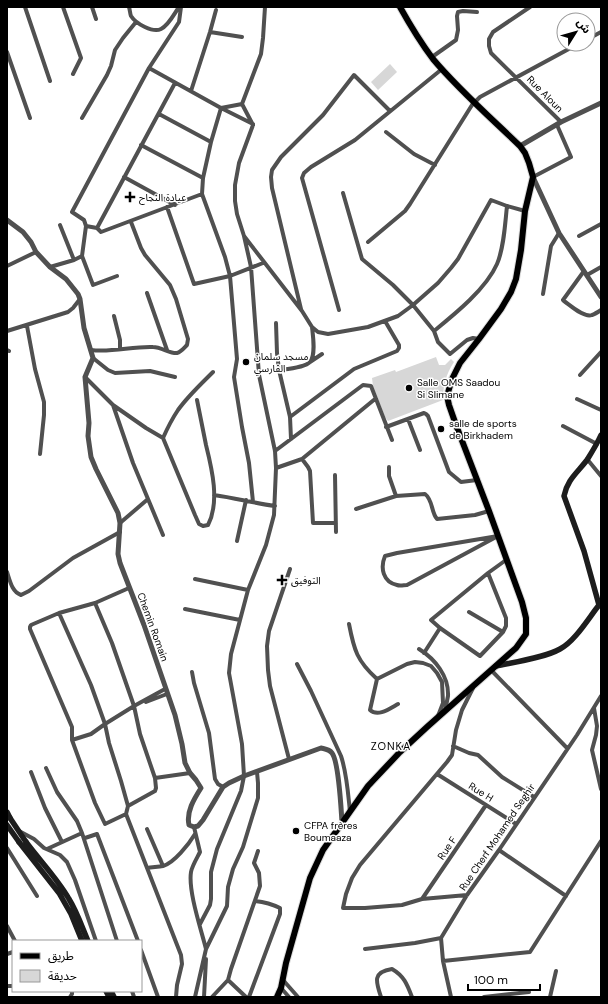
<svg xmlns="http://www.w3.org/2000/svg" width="608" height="1004" viewBox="0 0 608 1004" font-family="'DM Sans','Noto Sans Arabic',sans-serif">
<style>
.green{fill:#d7d7d7}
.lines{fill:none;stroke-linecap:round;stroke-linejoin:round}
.primary-casing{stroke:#dbdbdb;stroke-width:8}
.minor{stroke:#505050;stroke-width:4}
.tertiary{stroke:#505050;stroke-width:5}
.secondary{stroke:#1d1d1d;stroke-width:5.5}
.primary{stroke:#000;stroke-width:6}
.secondary-bridge{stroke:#1d1d1d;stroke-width:5.5}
.poi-dot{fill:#000;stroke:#fff;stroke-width:1.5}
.labels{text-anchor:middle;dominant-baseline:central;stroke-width:3;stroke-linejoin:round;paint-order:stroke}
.street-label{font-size:10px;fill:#000;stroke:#fff}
.poi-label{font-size:10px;fill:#000;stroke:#fff;text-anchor:start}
.neighbourhood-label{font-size:11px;letter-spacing:1px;fill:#000;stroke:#fff}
</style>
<rect width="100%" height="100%" fill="#fff"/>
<path class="green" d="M 390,64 L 397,72 L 378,90 L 371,82 Z
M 436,357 L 439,365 L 445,365 L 451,359 L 454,362 C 446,374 443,386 443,400 L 388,421 L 385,417 L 373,386 L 372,378 L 395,370 L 396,372 Z"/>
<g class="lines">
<defs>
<path id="primary" d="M 277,997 L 281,988 L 286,963 L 310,878 L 323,850 L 368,786 L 400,752 L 427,727 L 516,648 L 526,634 L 526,618 L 522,602 L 489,511 L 456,425 L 449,405 L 447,396 L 452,379 L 460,363 L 479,339 L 501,309 L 511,292 L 516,279 L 521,250 L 525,211 L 533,177 L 529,163 L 525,153 L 520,146 C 491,118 459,90 433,59 C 421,43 410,25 400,7"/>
</defs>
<use href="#primary" class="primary-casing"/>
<path class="minor" d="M 25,7 L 50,81
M 63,7 L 81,58 L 73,74
M 92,7 L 96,19
M 129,7 C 130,10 130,14 131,16 C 136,24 153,33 161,29 C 169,25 174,14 179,7
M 181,7 L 179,22 L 149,68 L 72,212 L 84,220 L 86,226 L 97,228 L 101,232 L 202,194
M 530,7 L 493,32 L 489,39 L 489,46 L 491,53 L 561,122
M 210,32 L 242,37
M 588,39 L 601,32
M 7,52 L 30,118
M 432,57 L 456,40 L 458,30 L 457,16 L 458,12 L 463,11 L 477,12
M 149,68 L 221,108 L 211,142 L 203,178 L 202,194 L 225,257 L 230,276 L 237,359 L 234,377 L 242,427 L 249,463 L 253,502
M 191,91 L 210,32 L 216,10
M 221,108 L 253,124
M 221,108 L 242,104
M 159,114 L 211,142
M 82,118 L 107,75 L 111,66 L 115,50 L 123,38 L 136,22
M 253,125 L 239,163 L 235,185 L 235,201 L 237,214 L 244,236 L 302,311 L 312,327 L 318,332 L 328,334 L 368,327 L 398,316 L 413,305 L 393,285 L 362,259 L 343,193
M 253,125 L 242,104 L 261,54 L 263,38 L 265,7
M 386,132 L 414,154 L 435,165
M 141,145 L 203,178
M 124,177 L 175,205
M 533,177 L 571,157 L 557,125
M 167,207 L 194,284 L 230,276 L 263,263
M 60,225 L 74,260
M 97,228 L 175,83
M 579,236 L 601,224
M 368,242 L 405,211 L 410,204 L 472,105 L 480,97 L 578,44
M 82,256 L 93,285 L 117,276
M 7,266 L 36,252
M 50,267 L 74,260 L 82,256 L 86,226
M 584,271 L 563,300 L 564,301 C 571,306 584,318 592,315 C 595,314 598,312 601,310
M 587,275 L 601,267
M 147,293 L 167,350
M 543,294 L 551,246 L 559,233
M 301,309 L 272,188 L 271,177 L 272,170 L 281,157 L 323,115 L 354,75 L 390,111
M 339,310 L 302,178 L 304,173 L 311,167 L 355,140 L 442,69
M 114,316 L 120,340 L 120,349
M 276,323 L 277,353 L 279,370 L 290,417 L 291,439
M 27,326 L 35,369 L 44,402 L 44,415 L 40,454
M 7,331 L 68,312 L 73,308 L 80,299
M 434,331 C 455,314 486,289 497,264 C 504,248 505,224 507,206
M 479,339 L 473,338 L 467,340 L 450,354 L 438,342 L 434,331 L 413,305 L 438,283 L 451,268 L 458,259 L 491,200 L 507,206 L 525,211
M 7,350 L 9,351
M 91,350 C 111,353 133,346 153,347 C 161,347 171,354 177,353 C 181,352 184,348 187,345 L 188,339 L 176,299 L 170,285 L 145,255 L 141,248 L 131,222
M 93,358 L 108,370 L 115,373 L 150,371 L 175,377
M 310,362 L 322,354
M 279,370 C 287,369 304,368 310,362 C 316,355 313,336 312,327
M 580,375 L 601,352
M 85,377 L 113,405 L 146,428 L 163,438 L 195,515 L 199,524 L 203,526 L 208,525 C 220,502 212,469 206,445 C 203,430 200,415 197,400
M 577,399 L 601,410
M 113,405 L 133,463 L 163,535
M 290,417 L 354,369 L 397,351 L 399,348 L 399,345 L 385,321
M 408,419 L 420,450
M 563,426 L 597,444
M 386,427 L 424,413 L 426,414 L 428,416 L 449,472 L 461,482 L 477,480
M 163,438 C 167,429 172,419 178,410 C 188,396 201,384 213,372
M 275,451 L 363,385 L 371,386 L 392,440
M 302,459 L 308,467 L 310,471 L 313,523 L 336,523
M 587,459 L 601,476
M 389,467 L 389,476 L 396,496
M 276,468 L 302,459 L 375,399
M 335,475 L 336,532
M 214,495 C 235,498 254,503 275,506
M 356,509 L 396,496 L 425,494 C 433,500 431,512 437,519 L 475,515 L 489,511
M 120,523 L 148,499
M 498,536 L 407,585 C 404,585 400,586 397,585 C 383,582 380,568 385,556 L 397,553 Z
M 237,541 L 246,500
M 7,572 C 10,581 12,592 21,595 L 29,591 L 73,558 L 120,532
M 488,573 L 506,618 L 506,626 L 503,632 L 480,656 L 440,628 L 431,620 L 488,573 L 506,560
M 195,579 L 248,590
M 95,603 L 112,643 L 134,706 L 140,734 L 155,778 L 190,773
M 185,609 L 240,620
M 469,612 L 503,632
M 59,613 L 91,685 L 105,724 L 109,743 L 121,781 L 128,806 L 126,814 L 181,955 L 182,964 L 177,985 L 176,997
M 349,624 C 354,650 357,661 377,679
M 419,649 C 435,659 449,676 448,696 C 447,701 446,706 445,711
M 424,653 L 440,628
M 297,664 L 311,691 L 341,756 C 347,774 348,793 350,812
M 491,670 L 567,748
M 192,672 L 194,683 L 209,733 L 215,779 L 218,784 L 223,787
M 146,702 L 167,694
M 398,704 C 389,709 378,717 370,710 L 377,679 L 407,664 L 415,662 L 423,663 L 431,666 L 437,673 L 442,682 L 443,703 L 438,716
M 594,708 L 597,726 L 596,735 L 592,750 L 601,789
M 72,740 L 91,734 L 105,724 L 134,706 L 165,689
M 453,746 L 469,753 L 478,755 L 502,777 L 534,797
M 289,759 L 270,686 L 268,670 L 267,646 L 269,631 L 290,569
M 46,768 L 57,792 L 77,821 L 82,833 L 117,941
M 31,772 L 45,808 L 62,842
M 437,774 L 516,824
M 128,806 L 155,791 L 156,788 L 155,778
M 126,814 L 105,824 L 95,803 L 72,740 L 72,727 L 30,629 L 30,627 L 31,625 L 59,613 L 95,603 L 129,588
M 194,827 L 200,852 C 197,858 192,866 191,872 C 188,891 201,929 206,949
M 147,829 L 163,866
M 19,831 L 34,839 L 44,848 L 60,855 L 67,862 L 75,880 L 96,941
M 85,838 L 97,834 L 138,941
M 7,848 L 37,896
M 47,849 L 82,833
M 499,850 L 566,896
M 147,868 C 152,867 158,867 163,866 C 174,863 189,844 195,834
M 467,895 L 422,899 L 402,905 L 365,908 L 343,908 L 346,894 L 352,878 L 360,865 L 447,762 L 452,755 L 456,730 L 462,710 L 473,688
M 422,899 L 486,805
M 200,924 L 210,905 L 211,899 L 211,872 L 217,849 L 241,791 L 244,776 L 242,744 L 229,673 L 231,654 L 248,590 L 266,545 L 274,515 L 276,468 L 275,451 L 259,375 L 251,267 L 244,236
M 7,926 L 15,941
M 365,949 L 415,943 L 441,938
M 141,950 L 158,997
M 7,954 L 13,952
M 443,961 L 530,952 L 601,841
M 228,980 L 246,997
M 283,980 L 298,997
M 7,986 L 13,986
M 281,988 L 289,997
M 132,991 L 134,997
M 70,997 L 72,994 L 72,991
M 195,997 L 206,949 L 227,906 L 228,887 L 233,869 L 243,847 L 258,798 L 258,783 L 257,772
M 204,997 L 206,959
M 212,997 L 228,980 L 231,969 L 260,886 L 259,873 L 254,863 L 258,851
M 249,997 L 280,914 L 280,908 C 272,904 264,902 255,901
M 381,997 C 376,982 372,972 392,969 C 404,976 407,984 412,997
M 451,997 L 443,961 L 441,938 L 467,895 L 499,850 L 577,735 L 601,696
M 484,997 L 529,992
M 550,997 L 556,971"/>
<path class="tertiary" d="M 520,146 L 561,122 L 601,103
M 533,177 L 559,233 L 601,297
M 7,220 L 23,232 L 31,242 L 36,252 L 50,267 L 66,279 L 78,294 L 80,299 L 84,328 L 93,358 L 85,377 L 89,423 L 88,436 L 91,457 L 96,469 L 118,513 L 120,523 L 118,554 L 120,563 L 144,625 L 175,715 L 182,744 L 185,763 L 190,773 L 196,780 L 201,788 C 194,799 186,812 189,825 L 194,827 L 198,826 L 203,820 L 223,787 L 229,783 L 244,776 L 321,748 C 325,749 329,749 332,753 C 339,762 341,809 342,822"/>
<path class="secondary" d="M 496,666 C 515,662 544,658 560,649 C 575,641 588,619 599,605 L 584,551 L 564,496 C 567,480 577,473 587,460 C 592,452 597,444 601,435
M 7,812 L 10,818
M 19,842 L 59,893 L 71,914 L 82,941
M 26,842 C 40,861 57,878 69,899 C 77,912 82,927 88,941
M 106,991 L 109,997
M 111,991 L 114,997"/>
<use href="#primary" class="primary"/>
<path class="secondary-bridge" d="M 10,818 L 26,842
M 7,825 L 19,842"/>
</g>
<g class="poi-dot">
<path d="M128 191h4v4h4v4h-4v4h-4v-4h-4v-4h4z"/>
<circle cx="246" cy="362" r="4"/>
<circle cx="409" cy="388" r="4"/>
<circle cx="441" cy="429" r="4"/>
<path d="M280 574h4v4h4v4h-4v4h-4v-4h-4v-4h4z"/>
<circle cx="296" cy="831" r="4"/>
</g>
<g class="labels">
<g class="street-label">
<text transform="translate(545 94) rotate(45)">Rue Aloun</text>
<text transform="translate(153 627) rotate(70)">Chemin Romain</text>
<text transform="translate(481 792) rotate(32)">Rue H</text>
<text transform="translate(497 837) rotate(-56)">Rue Cherf Mohamed Seghir</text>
<text transform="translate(447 848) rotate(-56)">Rue F</text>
</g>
<g class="poi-label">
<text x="139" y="197">عيادة النجاح</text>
<text x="254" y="356">مسجد سلمان<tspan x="254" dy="12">الفارسي</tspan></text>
<text x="417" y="382">Salle OMS Saadou<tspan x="417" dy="12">Si Slimane</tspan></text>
<text x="449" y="423">salle de sports<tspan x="449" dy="12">de Birkhadem</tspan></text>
<text x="291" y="580">التوفيق</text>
<text x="304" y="825">CFPA frères<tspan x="304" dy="12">Boumaaza</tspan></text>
</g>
<g class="neighbourhood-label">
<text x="391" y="746">ZONKA</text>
</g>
</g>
<rect width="608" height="1004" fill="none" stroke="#000000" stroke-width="16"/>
<rect x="12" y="940" width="130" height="52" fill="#ffffff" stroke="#999999"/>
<rect x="20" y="953" width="20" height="6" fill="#000000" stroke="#999999"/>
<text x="48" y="960" font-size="12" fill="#000000">طريق</text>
<rect x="20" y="970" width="20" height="12" fill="#d7d7d7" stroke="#999999"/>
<text x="48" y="980" font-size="12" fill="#000000">حديقة</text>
<g transform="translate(576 32) rotate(53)"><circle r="19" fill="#ffffff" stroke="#999999"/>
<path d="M0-3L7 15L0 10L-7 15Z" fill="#000000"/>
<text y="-6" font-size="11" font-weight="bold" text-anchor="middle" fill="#000000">ش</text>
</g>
<path d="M468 984v6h72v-6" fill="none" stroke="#000000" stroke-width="2"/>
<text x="474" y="984" font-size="12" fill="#000000" stroke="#ffffff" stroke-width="3" paint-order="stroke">100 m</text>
</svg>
